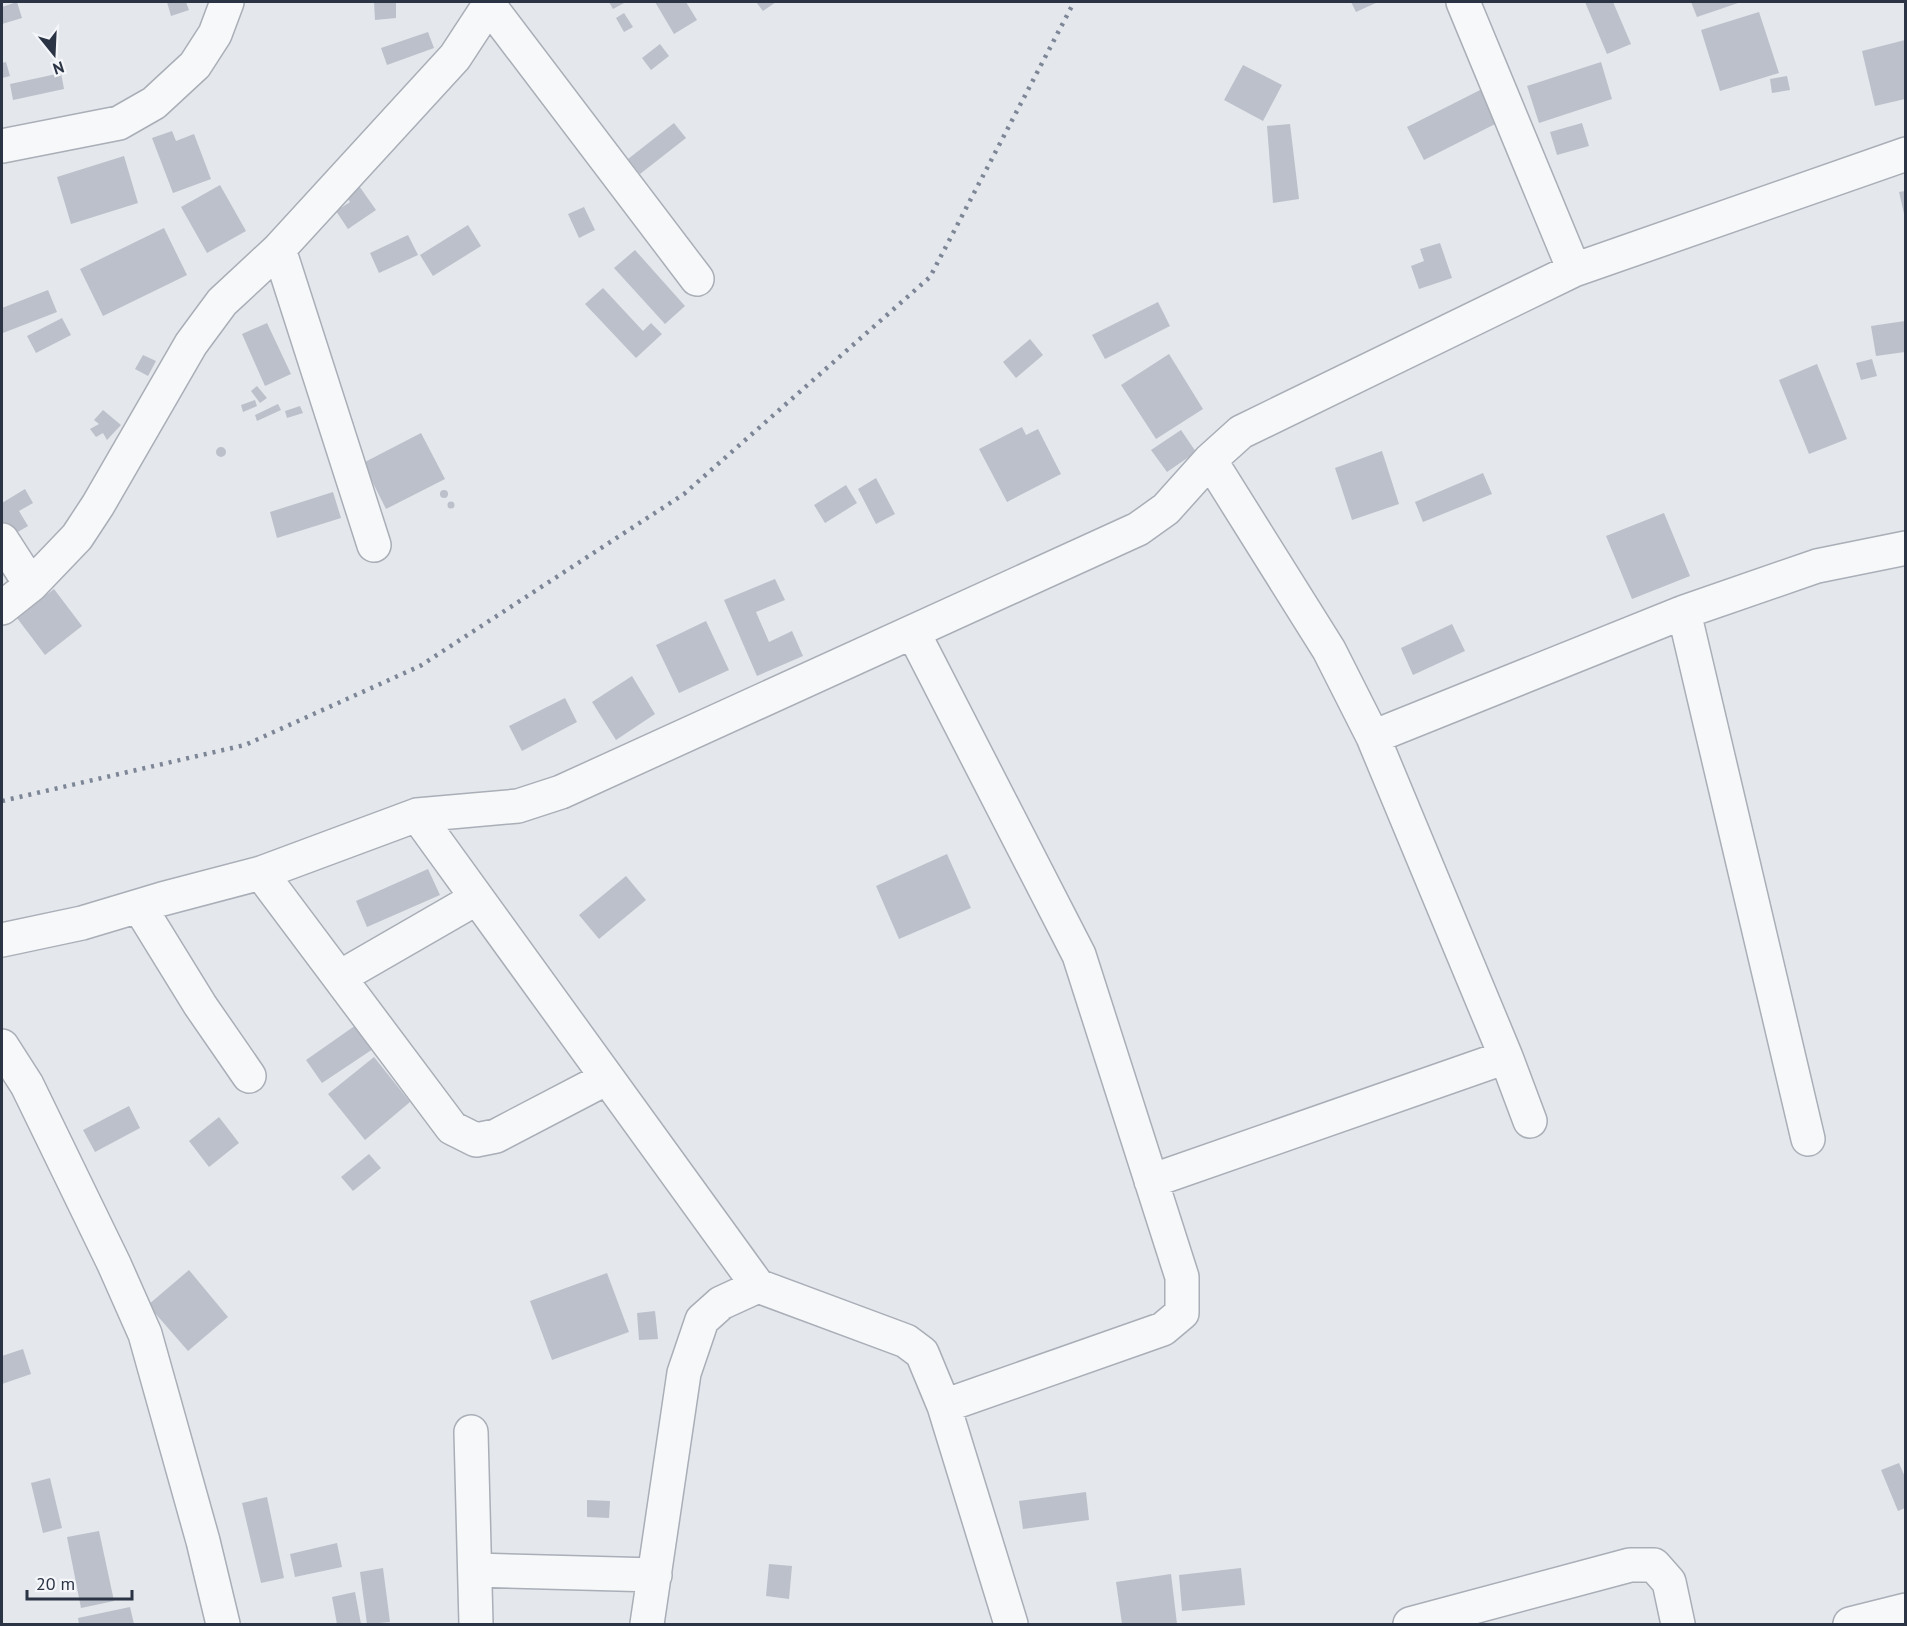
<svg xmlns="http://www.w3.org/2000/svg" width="1907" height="1626" viewBox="0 0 1907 1626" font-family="'PT Sans',sans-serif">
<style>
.building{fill:#bbc0ca}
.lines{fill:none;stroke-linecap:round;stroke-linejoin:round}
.minor-casing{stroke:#a9aeb7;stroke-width:36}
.minor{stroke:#f7f8fa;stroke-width:33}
.rail{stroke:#7d8696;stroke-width:4.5;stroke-dasharray:3 6;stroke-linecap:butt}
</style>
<rect width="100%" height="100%" fill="#e4e7ec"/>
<path class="building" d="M 17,2 L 22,18 L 2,24 L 2,7 Z
M 167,2 L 186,2 L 189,10 L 171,16 Z
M 374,2 L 396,2 L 396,18 L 375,20 Z
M 609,2 L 626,2 L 613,9 Z
M 655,2 L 686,2 L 697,20 L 674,34 Z
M 756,2 L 776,2 L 763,11 Z
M 1351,2 L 1378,2 L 1356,12 Z
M 1585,2 L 1613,2 L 1631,44 L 1607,54 Z
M 1691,2 L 1741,2 L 1697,17 Z
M 1759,12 L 1779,73 L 1720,91 L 1701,30 Z
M 624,13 L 633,27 L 624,32 L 616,18 Z
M 428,32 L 434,48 L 387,65 L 381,48 Z
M 1905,40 L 1905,99 L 1875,106 L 1862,51 Z
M 660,44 L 669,56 L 651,70 L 642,58 Z
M 6,62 L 10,76 L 2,78 L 2,63 Z
M 1601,62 L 1612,99 L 1539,123 L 1527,86 Z
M 1243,65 L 1282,85 L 1263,121 L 1224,100 Z
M 61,73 L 64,89 L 13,100 L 10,84 Z
M 1787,76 L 1790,90 L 1772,93 L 1770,79 Z
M 1488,86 L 1505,119 L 1424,160 L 1407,127 Z
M 674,123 L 686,138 L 640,174 L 628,159 Z
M 1582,123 L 1589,146 L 1557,155 L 1550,132 Z
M 1290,124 L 1299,199 L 1273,203 L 1267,126 Z
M 172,131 L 176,141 L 194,134 L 211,179 L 173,193 L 152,138 Z
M 124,156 L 138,203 L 71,224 L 57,177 Z
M 357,183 L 376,210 L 348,229 L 336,211 L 350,202 L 343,192 Z
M 220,185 L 246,231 L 207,253 L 181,207 Z
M 1905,191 L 1905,218 L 1899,192 Z
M 584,207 L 595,230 L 579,238 L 568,214 Z
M 468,225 L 481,246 L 433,276 L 420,255 Z
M 164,228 L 187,275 L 103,316 L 80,269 Z
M 408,235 L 418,255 L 379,273 L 370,253 Z
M 1440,243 L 1452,278 L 1419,289 L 1411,266 L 1424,261 L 1420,249 Z
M 635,250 L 685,306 L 665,324 L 614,268 Z
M 603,288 L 643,331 L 651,323 L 662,334 L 636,358 L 585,304 Z
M 48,290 L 57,312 L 3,333 L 2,308 Z
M 1158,302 L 1170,326 L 1105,359 L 1092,335 Z
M 62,318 L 71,335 L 36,353 L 27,336 Z
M 1905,321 L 1905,352 L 1876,356 L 1871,326 Z
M 267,323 L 291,374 L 265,386 L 242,334 Z
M 1030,339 L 1043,355 L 1016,378 L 1003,362 Z
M 1169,354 L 1203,409 L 1156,439 L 1121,385 Z
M 143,355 L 156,361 L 148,376 L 135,369 Z
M 1872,359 L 1877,376 L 1861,380 L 1856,363 Z
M 1817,364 L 1847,439 L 1809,454 L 1779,380 Z
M 257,386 L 267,398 L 260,403 L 251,391 Z
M 255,400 L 257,406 L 243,412 L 241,405 Z
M 278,404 L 281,410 L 257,421 L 255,415 Z
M 300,406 L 303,413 L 287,418 L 285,411 Z
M 103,410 L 121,425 L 107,440 L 103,433 L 96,437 L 90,429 L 99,424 L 94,420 Z
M 1022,427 L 1026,435 L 1038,429 L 1061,474 L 1007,502 L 979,449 Z
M 1181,430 L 1196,452 L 1167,472 L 1151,450 Z
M 421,433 L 445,479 L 386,509 L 363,463 Z
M216 452a5 5 0 1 1 10 0a5 5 0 1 1-10 0Z
M 1382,451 L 1399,504 L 1352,520 L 1335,468 Z
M 1483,473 L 1492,494 L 1423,522 L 1415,502 Z
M 876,478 L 895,514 L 876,524 L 858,489 Z
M 846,485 L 857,503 L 825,523 L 814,505 Z
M 25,489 L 33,503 L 19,511 L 28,526 L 11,536 L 2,520 L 2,503 Z
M440 494a4 4 0 1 1 8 0a4 4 0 1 1-8 0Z
M 333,492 L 341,518 L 277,538 L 270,512 Z
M447.5 505a3.5 3.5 0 1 1 7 0a3.5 3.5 0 1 1-7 0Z
M 1664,513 L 1690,576 L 1632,599 L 1606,536 Z
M 775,579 L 785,600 L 756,612 L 769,642 L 792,631 L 803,656 L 757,676 L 724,600 Z
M 54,589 L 82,626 L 45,655 L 17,618 Z
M 706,621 L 729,670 L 679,693 L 656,645 Z
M 1452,624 L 1465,651 L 1413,675 L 1401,648 Z
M 632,676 L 655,714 L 616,740 L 592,702 Z
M 565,698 L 577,722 L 522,751 L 509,726 Z
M 947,854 L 971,908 L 899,939 L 876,886 Z
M 428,869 L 440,895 L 367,927 L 356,901 Z
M 626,876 L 646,900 L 599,939 L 579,915 Z
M 356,1025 L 373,1049 L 322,1083 L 306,1060 Z
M 374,1057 L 410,1102 L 365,1140 L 328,1094 Z
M 129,1106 L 140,1128 L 95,1152 L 83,1130 Z
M 219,1117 L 239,1143 L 209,1167 L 189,1141 Z
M 369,1154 L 381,1168 L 353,1191 L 341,1177 Z
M 189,1270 L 228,1317 L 188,1351 L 148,1305 Z
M 607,1273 L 629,1332 L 552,1360 L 530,1301 Z
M 655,1311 L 658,1339 L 639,1340 L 637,1313 Z
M 23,1349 L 31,1374 L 2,1384 L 2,1356 Z
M 1899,1463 L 1905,1477 L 1905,1508 L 1898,1511 L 1881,1470 Z
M 50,1478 L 62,1528 L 43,1533 L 31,1483 Z
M 1086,1492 L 1089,1520 L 1023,1529 L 1019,1501 Z
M 267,1497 L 284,1578 L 261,1583 L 242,1503 Z
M 587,1500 L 610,1501 L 609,1518 L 587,1517 Z
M 99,1531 L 114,1601 L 81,1608 L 67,1537 Z
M 337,1543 L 342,1567 L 295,1577 L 290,1554 Z
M 769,1564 L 792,1566 L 789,1599 L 766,1596 Z
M 383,1568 L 390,1622 L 367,1624 L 360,1572 Z
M 1241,1568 L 1245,1605 L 1182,1611 L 1179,1575 Z
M 1171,1574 L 1177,1624 L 1122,1624 L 1116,1582 Z
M 355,1592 L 361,1624 L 337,1624 L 332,1597 Z
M 130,1607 L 134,1624 L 79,1624 L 78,1618 Z"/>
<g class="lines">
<defs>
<path id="minor" d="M 1463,2 L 1574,270
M 489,5 L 697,279
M 2,146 L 119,123 L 154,103 L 195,65 L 215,34 L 227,2
M 279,249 L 374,545
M 1210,460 L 1329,650 L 1373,737 L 1506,1057 L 1530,1121
M 2,540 L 31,585
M 2,608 L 31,585 L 77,537 L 98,505 L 191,344 L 222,302 L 279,249 L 455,57 L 491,2
M 1684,612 L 1808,1139
M 913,632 L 1079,955 L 1182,1277 L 1182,1313 L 1163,1329 L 944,1406
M 1373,737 L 1684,612 L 1817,566 L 1906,548
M 417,815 L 758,1286 L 906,1341 L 922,1353 L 944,1406 L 1011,1624
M 261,873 L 452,1128 L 476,1140 L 496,1136 L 607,1078
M 139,906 L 200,1005 L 249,1076
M 2,940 L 82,923 L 162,899 L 261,873 L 417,815 L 518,806 L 561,792 L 1138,529 L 1166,509 L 1210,460 L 1241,432 L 1574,270 L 1906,154
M 340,977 L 477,898
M 2,1046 L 27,1085 L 114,1264 L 145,1334 L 203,1541 L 223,1624
M 1151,1181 L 1506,1057
M 471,1432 L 476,1624
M 475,1570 L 655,1575
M 647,1624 L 684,1373 L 702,1320 L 721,1303 L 758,1286
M 1410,1624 L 1630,1565 L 1654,1565 L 1669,1582 L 1678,1624
M 1850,1624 L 1906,1610"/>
</defs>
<use href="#minor" class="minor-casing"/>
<use href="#minor" class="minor"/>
<path class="rail" d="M 2,801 L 245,745 L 420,666 L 684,494 L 930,277 L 1074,2"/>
</g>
<rect width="1907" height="1626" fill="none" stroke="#2b3445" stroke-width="6"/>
<g transform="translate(54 54) rotate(162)" stroke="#f4f6f9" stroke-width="4.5" paint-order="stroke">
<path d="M0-4.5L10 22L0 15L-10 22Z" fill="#2b3445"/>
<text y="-9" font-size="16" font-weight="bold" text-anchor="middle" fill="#2b3445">N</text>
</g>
<path d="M27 1590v9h105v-9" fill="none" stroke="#2b3445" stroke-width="3"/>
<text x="36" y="1590" font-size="18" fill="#2b3445" stroke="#f4f6f9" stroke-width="4.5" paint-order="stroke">20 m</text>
</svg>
